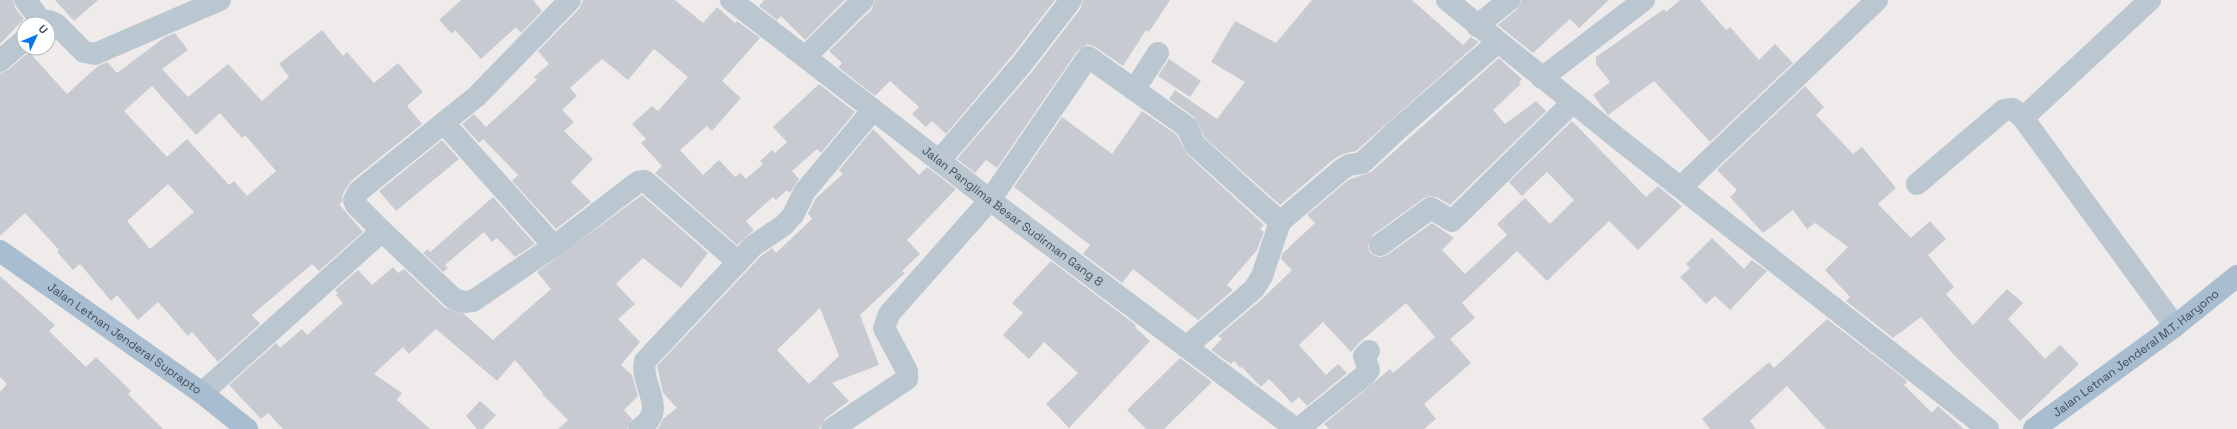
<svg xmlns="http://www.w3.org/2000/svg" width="2237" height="429" viewBox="0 0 2237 429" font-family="'Space Grotesk',sans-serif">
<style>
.building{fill:#c7cbd1;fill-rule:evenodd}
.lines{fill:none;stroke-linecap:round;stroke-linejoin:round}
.minor{stroke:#bac7d0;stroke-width:22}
.major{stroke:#a8bdcf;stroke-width:22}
.labels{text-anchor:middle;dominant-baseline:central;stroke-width:3.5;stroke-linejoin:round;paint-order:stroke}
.street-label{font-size:12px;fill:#42505b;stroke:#fff}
</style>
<rect width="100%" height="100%" fill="#efebeb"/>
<path class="building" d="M 0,0 L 13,0 L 15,8 L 24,19 L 0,44 Z
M 55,0 L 98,0 L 74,21 Z
M 461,0 L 533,0 L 542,11 L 521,33 L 516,27 L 481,59 L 455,30 L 452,34 L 439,20 Z
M 583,0 L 675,0 L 703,23 L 717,7 L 735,23 L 737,21 L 760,38 L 722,81 L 741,98 L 712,131 L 707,126 L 680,150 L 703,175 L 719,160 L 735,177 L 740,173 L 746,179 L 763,164 L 760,161 L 772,150 L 775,153 L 787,142 L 773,127 L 819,84 L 855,112 L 821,153 L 817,149 L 792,171 L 799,179 L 790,193 L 787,190 L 776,200 L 773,197 L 746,221 L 754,230 L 737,245 L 655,173 L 662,166 L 641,143 L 646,139 L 632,124 L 652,106 L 658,111 L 688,77 L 654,49 L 628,80 L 602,59 L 570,88 L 577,96 L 562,110 L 574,122 L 564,131 L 593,159 L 571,182 L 591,202 L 556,229 L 512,181 L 518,175 L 483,139 L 479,143 L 462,124 L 474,114 L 486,127 L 537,80 L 534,77 L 549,64 L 538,51 L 579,9 Z
M 764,0 L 845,0 L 805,40 L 781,16 L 777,20 L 759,6 Z
M 875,0 L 1055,0 L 1011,57 L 946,134 L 932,121 L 926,127 L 912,114 L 919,107 L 890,81 L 875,96 L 838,67 L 842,63 L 829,51 L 872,9 Z
M 1083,0 L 1170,0 L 1149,32 L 1146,30 L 1123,66 L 1095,47 L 1088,44 L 1078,50 L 997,168 L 986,160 L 975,173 L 957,159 L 1031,73 L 1081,8 Z
M 1312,0 L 1412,0 L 1463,45 L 1471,37 L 1479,42 L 1356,151 L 1343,154 L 1334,159 L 1280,205 L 1205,138 L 1194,117 L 1169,99 L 1175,90 L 1217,119 L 1245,82 L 1211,62 L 1235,21 L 1276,43 Z
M 1521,0 L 1609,0 L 1579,28 L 1570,19 L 1533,53 L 1498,25 L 1517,9 Z
M 1680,0 L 1700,0 L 1726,30 L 1730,27 L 1759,60 L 1775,44 L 1793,63 L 1710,142 L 1654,81 L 1608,115 L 1593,95 L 1610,82 L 1596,64 L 1596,57 L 1664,9 L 1666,12 Z
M 322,30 L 343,56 L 347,52 L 374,83 L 398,63 L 423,92 L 407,106 L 422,124 L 351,181 L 343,194 L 342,202 L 339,204 L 363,232 L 319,271 L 312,264 L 252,315 L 260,324 L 218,362 L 192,332 L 188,336 L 158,302 L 138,320 L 117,295 L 111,301 L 80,264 L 73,270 L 57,252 L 59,250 L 25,213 L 0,236 L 0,73 L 8,70 L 29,52 L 67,94 L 98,66 L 107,62 L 117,73 L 165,37 L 175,33 L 188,50 L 162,69 L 188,97 L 228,64 L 262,101 L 289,77 L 279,64 ZM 152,86 L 196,135 L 220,113 L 242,138 L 245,135 L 276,171 L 247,196 L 234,181 L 229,185 L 187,139 L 167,157 L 124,111 ZM 168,184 L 194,212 L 150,249 L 127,221 Z
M 1499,58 L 1522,79 L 1519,82 L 1521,84 L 1493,110 L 1505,124 L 1536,101 L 1546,111 L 1450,205 L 1437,197 L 1430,196 L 1424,198 L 1373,235 L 1368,246 L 1370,252 L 1375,256 L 1381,257 L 1387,255 L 1432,223 L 1454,238 L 1442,250 L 1465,274 L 1507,235 L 1497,224 L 1525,198 L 1550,224 L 1574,200 L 1547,172 L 1522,196 L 1509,182 L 1572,121 L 1646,197 L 1658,186 L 1682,206 L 1638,250 L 1609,221 L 1547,281 L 1517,251 L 1462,303 L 1475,318 L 1450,339 L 1471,363 L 1424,404 L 1436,419 L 1424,429 L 1329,429 L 1324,424 L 1390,369 L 1393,373 L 1435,337 L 1406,303 L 1360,342 L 1351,352 L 1323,322 L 1299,345 L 1326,375 L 1338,364 L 1347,373 L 1307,406 L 1299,397 L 1292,403 L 1269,379 L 1261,387 L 1242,367 L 1240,368 L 1234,361 L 1231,364 L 1211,350 L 1222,339 L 1218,336 L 1262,299 L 1292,270 L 1281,259 L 1282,254 L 1315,223 L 1307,215 L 1348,180 L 1371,172 Z
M 1169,59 L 1201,81 L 1190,97 L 1158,76 Z
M 1805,86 L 1824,107 L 1816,115 L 1853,154 L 1862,147 L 1896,188 L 1878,204 L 1911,238 L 1930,221 L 1946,239 L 1928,255 L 1954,287 L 1946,294 L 1973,325 L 2007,289 L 2023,303 L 2008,319 L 2045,359 L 2060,345 L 2079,364 L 2020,421 L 1954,355 L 1921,317 L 1893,338 L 1846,301 L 1850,297 L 1825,270 L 1848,247 L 1815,223 L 1807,229 L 1793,210 L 1763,233 L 1730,197 L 1737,190 L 1717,170 Z
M 1142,111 L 1177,135 L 1187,154 L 1264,225 L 1260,229 L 1264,232 L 1257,250 L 1227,285 L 1233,290 L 1198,320 L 1133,269 L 1122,283 L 1083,254 L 1090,245 L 1014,187 L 1062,117 L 1112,154 Z
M 873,129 L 919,175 L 927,167 L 956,189 L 907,240 L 920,254 L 902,271 L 905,273 L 860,315 L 879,365 L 832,383 L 849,401 L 825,419 L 819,429 L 658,429 L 663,419 L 677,408 L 663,393 L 657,366 L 761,256 L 772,248 L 776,253 L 812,219 L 808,213 L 816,198 L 843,174 L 839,170 ZM 820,308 L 839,356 L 809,384 L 777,350 Z
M 442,140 L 459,159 L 396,211 L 379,191 Z
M 642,195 L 708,253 L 681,288 L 643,258 L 616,284 L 635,304 L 618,319 L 640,342 L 621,365 L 632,375 L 638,396 L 624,410 L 632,419 L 627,429 L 558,429 L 568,420 L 542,394 L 543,393 L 515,360 L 497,381 L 436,329 L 409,354 L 403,347 L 374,374 L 402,393 L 397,400 L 430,429 L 283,429 L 268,413 L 261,419 L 229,385 L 276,343 L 280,348 L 302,329 L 307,335 L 343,303 L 336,295 L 338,293 L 335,290 L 358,270 L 372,285 L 393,267 L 398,273 L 404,269 L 445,308 L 464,314 L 493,340 L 551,289 L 537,272 Z
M 493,197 L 535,244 L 515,257 L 497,238 L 492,242 L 484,232 L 445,265 L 448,268 L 443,272 L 423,253 L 428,249 L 430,252 Z
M 1712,238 L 1744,269 L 1752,260 L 1767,271 L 1730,310 L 1715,296 L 1706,304 L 1680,277 L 1690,268 L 1686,264 Z
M 1051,261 L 1136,325 L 1135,327 L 1150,341 L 1069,428 L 1046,404 L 1078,373 L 1044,342 L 1029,359 L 1003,335 L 1023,313 L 1012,303 Z
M 0,276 L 55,325 L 49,331 L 86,367 L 96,357 L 131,391 L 128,394 L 163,429 L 0,429 L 0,392 L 7,384 L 0,377 Z
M 1827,319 L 1905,379 L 1907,382 L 1904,385 L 1932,413 L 1938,406 L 1964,429 L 1826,429 L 1787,386 L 1750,421 L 1756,429 L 1710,429 L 1702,419 L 1769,362 L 1774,368 Z
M 1180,358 L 1212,382 L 1164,429 L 1146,429 L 1127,410 Z
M 480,401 L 496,415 L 483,429 L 477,429 L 466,416 Z"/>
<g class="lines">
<g class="minor">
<path d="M 25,0 L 44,24"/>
<path id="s1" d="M 731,0 L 990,200 L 1296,429"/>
<path d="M 1447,0 L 1616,137 L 1988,429"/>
<path d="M 2150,0 L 2023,118 L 2175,326"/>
<path d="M 43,24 L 49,21 L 56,24 L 84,52 L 95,54 L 220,0"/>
<path d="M 1477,26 L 1509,0"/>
<path d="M 805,57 L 863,0"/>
<path d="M 0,61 L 24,40"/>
<path d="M 1542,78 L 1644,0"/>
<path d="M 1134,90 L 1158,53"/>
<path d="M 444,123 L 554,246"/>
<path d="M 939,161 L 1021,65 L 1071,0"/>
<path d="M 1917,184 L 2004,110 L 2013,109 L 2023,118"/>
<path d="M 1681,187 L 1877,0"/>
<path d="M 382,231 L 454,299 L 463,302 L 473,301 L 561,241 L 638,182 L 645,181 L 738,262"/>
<path d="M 1380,245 L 1431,208 L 1452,221 L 1573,102"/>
<path d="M 1186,347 L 1254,289 L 1262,276 L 1280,222 L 1341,170 L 1349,165 L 1362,163 L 1398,129 L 1498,42"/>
<path d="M 202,393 L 382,231 L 356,205 L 354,200 L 359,191 L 477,96 L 570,0"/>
<path d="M 639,429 C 670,409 639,386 645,361 L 753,246 L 784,225 L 793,215 L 805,191 L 873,110"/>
<path d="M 832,429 L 907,379 L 907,371 L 884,328 L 889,314 L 990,200 L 1088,57 L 1187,127 L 1195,145 L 1280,222"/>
<path d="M 1298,429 L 1365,375 L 1369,370 L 1364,356 L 1369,351"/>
</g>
<g class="major">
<path id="s2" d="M 0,251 L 202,393 L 247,429"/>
<path id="s3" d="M 2034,429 L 2175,326 L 2237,276"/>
</g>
</g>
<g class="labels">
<g class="street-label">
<text stroke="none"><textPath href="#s1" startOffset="355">Jalan Panglima Besar Sudirman Gang 8</textPath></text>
<text stroke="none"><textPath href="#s2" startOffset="152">Jalan Letnan Jenderal Suprapto</textPath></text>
<text stroke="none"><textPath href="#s3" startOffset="127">Jalan Letnan Jenderal M.T. Haryono</textPath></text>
</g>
</g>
<g transform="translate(36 36) rotate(46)"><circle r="19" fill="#ffffff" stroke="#b3b9bd"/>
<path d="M0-3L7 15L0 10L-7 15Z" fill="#0676ee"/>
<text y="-6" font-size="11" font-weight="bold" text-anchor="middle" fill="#42505b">U</text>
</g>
</svg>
